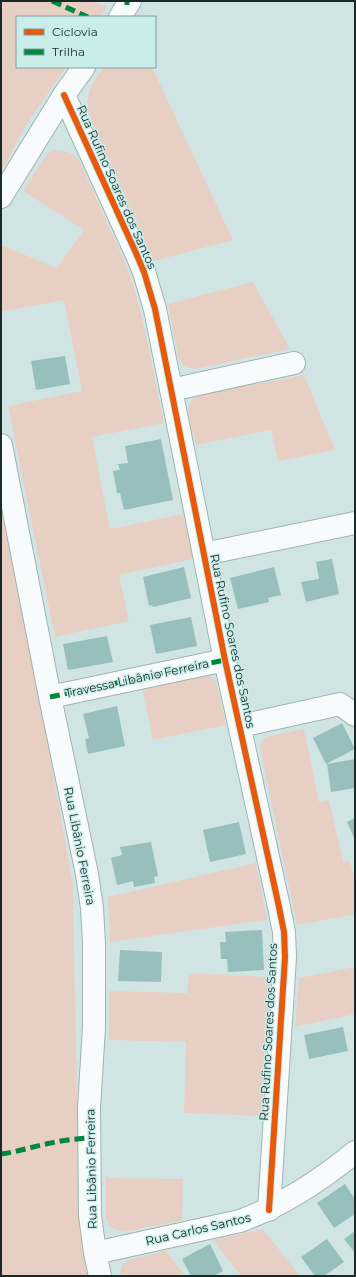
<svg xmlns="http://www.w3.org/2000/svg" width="356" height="1277" viewBox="0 0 356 1277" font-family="Montserrat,sans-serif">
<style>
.green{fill:#e7d0c3}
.building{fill:#96bfbd}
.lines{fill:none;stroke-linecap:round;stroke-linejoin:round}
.street-casing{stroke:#a2b2b1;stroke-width:24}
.street{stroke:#f8fbfb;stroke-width:22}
.quiet{stroke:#00873e;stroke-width:5;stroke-dasharray:10 5;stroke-linecap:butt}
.cycleway-casing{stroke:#c8edea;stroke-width:8}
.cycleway{stroke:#e8590c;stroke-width:6}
.labels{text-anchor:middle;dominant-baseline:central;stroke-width:3;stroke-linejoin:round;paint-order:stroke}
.street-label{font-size:12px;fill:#1b2928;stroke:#c8edea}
</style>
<rect width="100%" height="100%" fill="#d0e5e3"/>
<path class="green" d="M 1,1 L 90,1 L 107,7 L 100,17 L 17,17 L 17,67 L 66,67 L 26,125 L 1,172 Z
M 104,67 L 152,67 L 233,240 L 154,261 L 89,115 C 85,92 92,84 104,67 Z
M 55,150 L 69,152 L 79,160 L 128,269 C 145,319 153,372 164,423 L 92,437 L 110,529 L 183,514 L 193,559 L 119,575 L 129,621 L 55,637 L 8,406 L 82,391 L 64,300 L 1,312 L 1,245 L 57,268 L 84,230 L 23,191 L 44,158 L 48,153 Z
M 253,282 L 290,349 L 196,369 C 187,368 183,366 179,359 L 168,304 Z
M 304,375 L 335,450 L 278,461 L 271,430 L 196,445 C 194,435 186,414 189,405 C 191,399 196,397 201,395 Z
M 1,494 L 13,550 L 73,885 L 79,1214 L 94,1276 L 1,1276 Z
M 205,676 C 211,676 213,677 216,682 L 226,725 L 153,740 L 142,688 Z
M 304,729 L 319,802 L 329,800 L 343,862 L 350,861 L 355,881 L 355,914 L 297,925 L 260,748 L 262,740 L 265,737 Z
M 256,863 L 267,920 L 110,942 L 108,897 Z
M 355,967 L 355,1014 L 295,1027 L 299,978 Z
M 189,973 L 271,977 L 262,1116 L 184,1113 L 186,1042 L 109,1040 L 109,991 L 187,993 Z
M 106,1178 L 183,1179 L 182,1220 L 125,1232 L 112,1228 L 108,1223 L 106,1218 Z
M 263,1229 L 300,1276 L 241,1276 L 213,1240 Z
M 166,1251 L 185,1276 L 121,1276 C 120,1269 122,1264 128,1260 Z"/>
<path class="building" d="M 65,356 L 70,384 L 36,390 L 31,361 Z
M 161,439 L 173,500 L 124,510 L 120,493 L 117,493 L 113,471 L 120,470 L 118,464 L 128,463 L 125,446 Z
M 332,559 L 339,594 L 306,602 L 301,582 L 319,579 L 316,562 Z
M 184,567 L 191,598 L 153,607 L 152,605 L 149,606 L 143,577 Z
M 274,567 L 281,595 L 268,598 L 269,602 L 238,609 L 230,578 Z
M 191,617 L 197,646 L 156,654 L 150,625 Z
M 107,636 L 113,662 L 68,670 L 63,644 Z
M 117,706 L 125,746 L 88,754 L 85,739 L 89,738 L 83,714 Z
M 342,723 L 355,749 L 326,764 L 313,738 Z
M 355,759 L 355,788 L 331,792 L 327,764 Z
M 355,818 L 355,840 L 347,822 Z
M 239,822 L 246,854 L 210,862 L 203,830 Z
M 151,842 L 158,876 L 154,877 L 155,883 L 134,887 L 133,881 L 117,885 L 111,858 L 122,855 L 120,847 Z
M 262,930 L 264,970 L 228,972 L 227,959 L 221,959 L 220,942 L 226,942 L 225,932 Z
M 120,950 L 162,952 L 161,982 L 118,981 Z
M 343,1027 L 348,1051 L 309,1059 L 304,1035 Z
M 345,1184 L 355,1199 L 355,1214 L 334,1228 L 317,1203 Z
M 355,1231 L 355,1253 L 344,1239 Z
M 327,1239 L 344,1262 L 324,1276 L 315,1276 L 301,1257 Z
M 210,1244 L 223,1271 L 214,1276 L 191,1276 L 182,1259 Z"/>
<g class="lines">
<defs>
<path id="street" d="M 120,17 L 130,1
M 64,95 L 136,253 L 144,272 L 155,309 L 225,660 L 279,907 L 284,932 L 285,957 L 269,1210
M 1,197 L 64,95 L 84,67
M 171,390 L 294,363
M 1,445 L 50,697 L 87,874 L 92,908 L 94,943 L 94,1028 L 89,1107 L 90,1215 L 95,1253 L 100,1276
M 204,554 L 355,523
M 50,697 L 225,660
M 240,726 L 340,704 L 355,715
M 95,1253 L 240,1221 C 283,1205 320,1181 355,1152"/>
</defs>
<use href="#street" class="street-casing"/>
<use href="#street" class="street"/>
<path class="quiet" d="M 52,1 L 88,17
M 127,1 L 127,5
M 50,697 L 225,660
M 1,1154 C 18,1152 34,1146 51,1143 C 63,1140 76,1139 89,1138"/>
<defs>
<path id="cycleway" d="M 64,95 L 136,253 L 144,272 L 155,309 L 225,660 L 279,907 L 284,932 L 285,957 L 269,1210"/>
</defs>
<use href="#cycleway" class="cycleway-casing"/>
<use href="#cycleway" class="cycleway"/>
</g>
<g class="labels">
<g class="street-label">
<text transform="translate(117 187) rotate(66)">Rua Rufino Soares dos Santos</text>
<text transform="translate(233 641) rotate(78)">Rua Rufino Soares dos Santos</text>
<text transform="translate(137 678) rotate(-12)">Travessa Libânio Ferreira</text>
<text transform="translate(80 846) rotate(79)">Rua Libânio Ferreira</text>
<text transform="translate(268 1032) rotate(-87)">Rua Rufino Soares dos Santos</text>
<text transform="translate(91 1169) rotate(-91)">Rua Libânio Ferreira</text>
<text transform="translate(198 1229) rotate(-13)">Rua Carlos Santos</text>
</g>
</g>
<rect width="356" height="1277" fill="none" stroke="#1b2928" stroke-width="4"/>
<rect x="16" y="16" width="140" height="52" fill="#c8edea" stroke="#839f9c"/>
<rect x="24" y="29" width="20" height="6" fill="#e8590c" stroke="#839f9c"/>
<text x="52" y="36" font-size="12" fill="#1b2928">Ciclovia</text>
<rect x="24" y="49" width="20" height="6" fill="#00873e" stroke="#839f9c"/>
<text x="52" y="56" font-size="12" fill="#1b2928">Trilha</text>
</svg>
